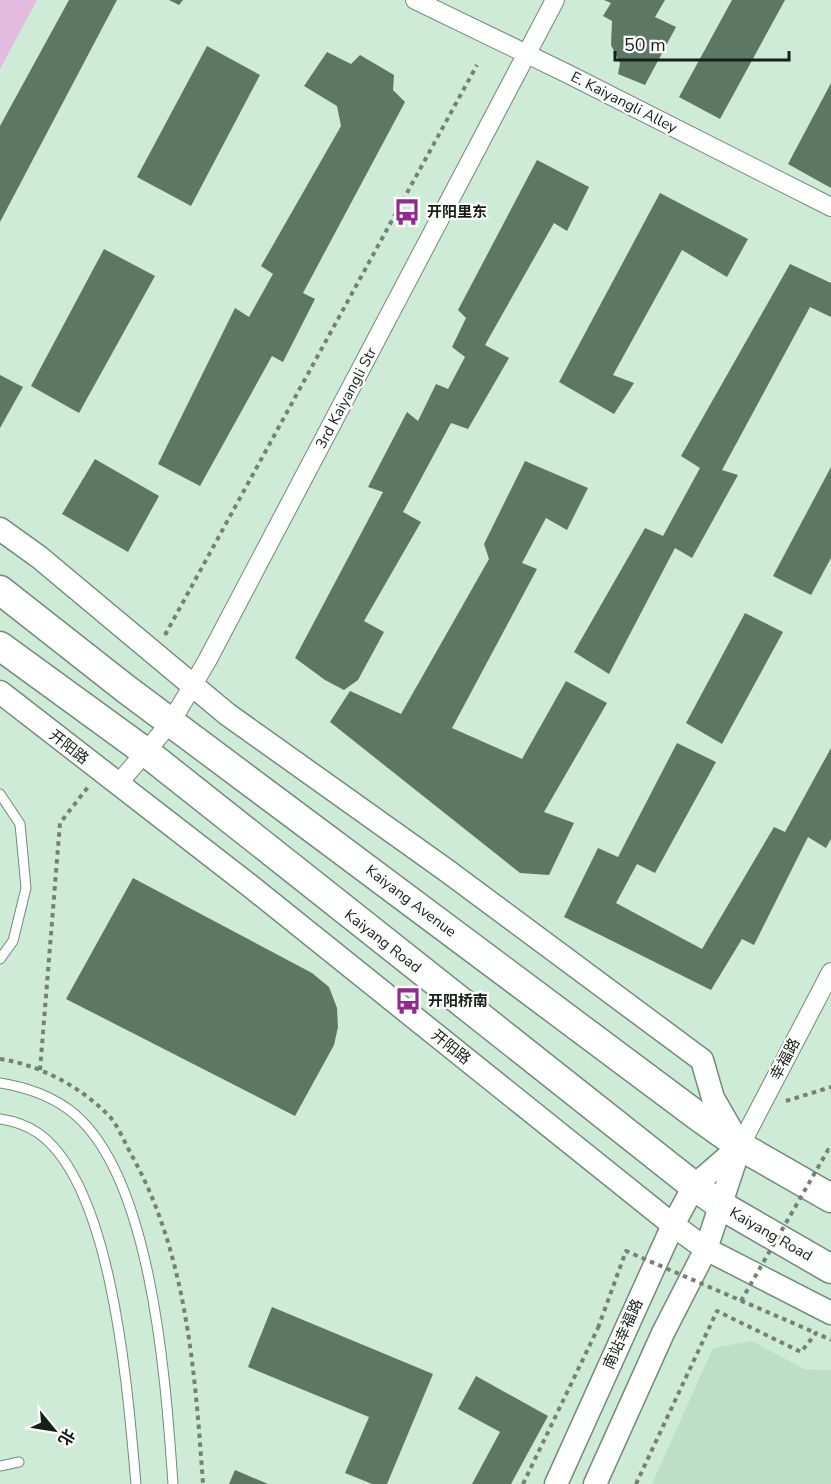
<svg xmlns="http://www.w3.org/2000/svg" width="831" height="1484" viewBox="0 0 831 1484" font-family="'Nunito Sans','Noto Sans SC',sans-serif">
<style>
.built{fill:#bcdfc6}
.green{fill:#e3bae0}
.building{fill:#5d7765}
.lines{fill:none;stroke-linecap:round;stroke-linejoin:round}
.service-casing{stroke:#718c79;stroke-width:11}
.minor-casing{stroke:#718c79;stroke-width:20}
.tertiary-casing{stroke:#718c79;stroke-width:25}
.primary-casing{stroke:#718c79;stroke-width:31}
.path{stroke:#708476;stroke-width:4;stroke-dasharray:4.5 4.5;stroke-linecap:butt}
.service{stroke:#fff;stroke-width:9}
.minor{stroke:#fff;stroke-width:18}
.tertiary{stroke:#fff;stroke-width:22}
.primary{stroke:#fff;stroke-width:28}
.path-bridge{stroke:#708476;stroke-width:4;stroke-dasharray:4.5 4.5;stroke-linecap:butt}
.labels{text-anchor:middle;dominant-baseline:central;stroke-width:4.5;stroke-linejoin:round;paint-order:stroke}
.street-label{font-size:15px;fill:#152019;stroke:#fff}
.poi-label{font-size:15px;font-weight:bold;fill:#152019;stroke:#fff;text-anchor:start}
</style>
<rect width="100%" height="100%" fill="#cdebd6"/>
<path class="built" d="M 752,1341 L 804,1369 L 831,1370 L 831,1484 L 652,1484 L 713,1348 Z"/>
<path class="green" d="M 0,0 L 37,0 L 0,69 Z"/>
<path class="building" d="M 69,0 L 117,0 L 0,222 L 0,126 Z
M 169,0 L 183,0 L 179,5 Z
M 604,0 L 665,0 L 655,17 L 676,27 L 645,85 L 618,74 L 620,63 L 611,45 L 612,21 L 603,16 L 611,3 Z
M 732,0 L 785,0 L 720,119 L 679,97 Z
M 207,46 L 260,75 L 191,206 L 137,177 Z
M 327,52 L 351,64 L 360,55 L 394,75 L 393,90 L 405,102 L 303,293 L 315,299 L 283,362 L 272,356 L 200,486 L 158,464 L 235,308 L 249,317 L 273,274 L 261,266 L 341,126 L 337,106 L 304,86 Z
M 831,83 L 831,188 L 788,164 Z
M 537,160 L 589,187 L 567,231 L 554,223 L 485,345 L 509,358 L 468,429 L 451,423 L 403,512 L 421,522 L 364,621 L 384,632 L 358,680 L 344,690 L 325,680 L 295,658 L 383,492 L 368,487 L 407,412 L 418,421 L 436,384 L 448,389 L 465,357 L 452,347 L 466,318 L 458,310 Z
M 660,193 L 748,239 L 727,277 L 682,250 L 613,375 L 634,383 L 614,414 L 559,382 Z
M 104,249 L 155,276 L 79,413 L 31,386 Z
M 790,264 L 831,283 L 831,317 L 810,307 L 722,470 L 738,475 L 692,558 L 675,548 L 609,674 L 574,652 L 645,528 L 663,536 L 700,468 L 681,456 Z
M 0,375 L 23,387 L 0,428 Z
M 95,459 L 159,496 L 128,552 L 62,514 Z
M 525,461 L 588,488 L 567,530 L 546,518 L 522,563 L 537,569 L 452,728 L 522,759 L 566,681 L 607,703 L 544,812 L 574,823 L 549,875 L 520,873 L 330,722 L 350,691 L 401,714 L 489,559 L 484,544 Z
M 831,467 L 831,558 L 811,595 L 773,576 Z
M 745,613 L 783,632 L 722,744 L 686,723 Z
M 677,743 L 716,762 L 655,873 L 637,864 L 616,903 L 702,949 L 774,827 L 785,832 L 831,748 L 831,839 L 826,848 L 808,837 L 754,945 L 742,939 L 711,990 L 564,917 L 598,848 L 618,857 Z
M 133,878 L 312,973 L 329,987 L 337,1008 L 338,1027 L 334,1045 L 295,1116 L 66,999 Z
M 272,1307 L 433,1374 L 387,1484 L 372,1484 L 345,1473 L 369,1417 L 248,1367 Z
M 476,1376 L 548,1416 L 511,1484 L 472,1484 L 500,1432 L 458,1409 Z
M 235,1470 L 268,1484 L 229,1484 Z"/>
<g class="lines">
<defs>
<path id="service" d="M 0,794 L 20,824 L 26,888 L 13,941 L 0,959
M 0,1083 C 25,1087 47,1094 68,1109 C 153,1170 166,1386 173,1484
M 0,1119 C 14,1121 26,1125 38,1133 C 114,1186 128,1397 136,1484
M 0,1466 L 19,1462"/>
<path id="minor" d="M 415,0 L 566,73 L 831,207
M 118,784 L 171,722 L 207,661 L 555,0
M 740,1146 L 831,972"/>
<path id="tertiary" d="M 0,529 L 39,557 L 227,714 L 446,870 L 702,1060 L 713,1098 L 740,1145
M 0,692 L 249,885 L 673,1225 L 706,1249 L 831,1313
M 556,1484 L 673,1225 L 694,1186 L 740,1146
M 595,1484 L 663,1333 L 706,1249 L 740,1146"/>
<path id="primary" d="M 0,590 L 126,689 L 699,1117 L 740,1146 L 831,1198
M 0,646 L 147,753 L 694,1186 L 722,1206 L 831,1269"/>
</defs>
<use href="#service" class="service-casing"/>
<use href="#minor" class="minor-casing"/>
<use href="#tertiary" class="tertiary-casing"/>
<use href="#primary" class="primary-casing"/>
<path class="path" d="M 165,635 L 477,65
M 0,1059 C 41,1065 83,1088 111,1118 C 119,1128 125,1143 131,1154 C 187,1254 195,1372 203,1484
M 40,1070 L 60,823 L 88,787
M 786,1101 L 831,1087
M 523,1484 L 598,1328
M 636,1484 L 717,1311 L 801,1352 L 816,1333 L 831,1340"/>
<use href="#service" class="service"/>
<use href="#minor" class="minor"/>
<use href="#tertiary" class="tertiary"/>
<use href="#primary" class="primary"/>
<path class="path-bridge" d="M 741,1301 L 828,1150 L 831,1151
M 598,1328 L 626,1251 L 816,1333"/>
</g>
<defs>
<symbol id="bus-bare" viewBox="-9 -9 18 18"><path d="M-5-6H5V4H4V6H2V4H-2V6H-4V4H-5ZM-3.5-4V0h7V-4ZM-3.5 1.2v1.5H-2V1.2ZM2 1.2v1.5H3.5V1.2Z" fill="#91298e" stroke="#fff" stroke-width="2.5" paint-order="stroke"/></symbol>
</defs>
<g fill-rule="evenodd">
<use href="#bus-bare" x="388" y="193" width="38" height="38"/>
<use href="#bus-bare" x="389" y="982" width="38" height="38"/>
</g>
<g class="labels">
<g class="street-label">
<text transform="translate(624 102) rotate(27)">E. Kaiyangli Alley</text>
<text transform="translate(346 398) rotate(-62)">3rd Kaiyangli Str</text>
<text transform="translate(69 747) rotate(38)">开阳路</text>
<text transform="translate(411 901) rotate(37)">Kaiyang Avenue</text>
<text transform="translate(383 941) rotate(38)">Kaiyang Road</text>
<text transform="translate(451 1047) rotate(39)">开阳路</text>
<text transform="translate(785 1059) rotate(-62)">幸福路</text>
<text transform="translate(771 1234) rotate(30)">Kaiyang Road</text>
<text transform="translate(623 1334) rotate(-66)">南站幸福路</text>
</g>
<g class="poi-label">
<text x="427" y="212">开阳里东</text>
<text x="428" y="1001">开阳桥南</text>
</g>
</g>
<g transform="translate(54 1430) rotate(120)" stroke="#ffffff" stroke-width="4.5" paint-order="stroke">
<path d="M0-4.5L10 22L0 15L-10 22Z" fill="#152019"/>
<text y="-9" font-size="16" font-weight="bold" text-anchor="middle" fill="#152019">北</text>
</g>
<path d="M615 51v9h174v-9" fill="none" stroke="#152019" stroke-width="3"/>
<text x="624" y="51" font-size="18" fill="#152019" stroke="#ffffff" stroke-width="4.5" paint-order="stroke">50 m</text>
</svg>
